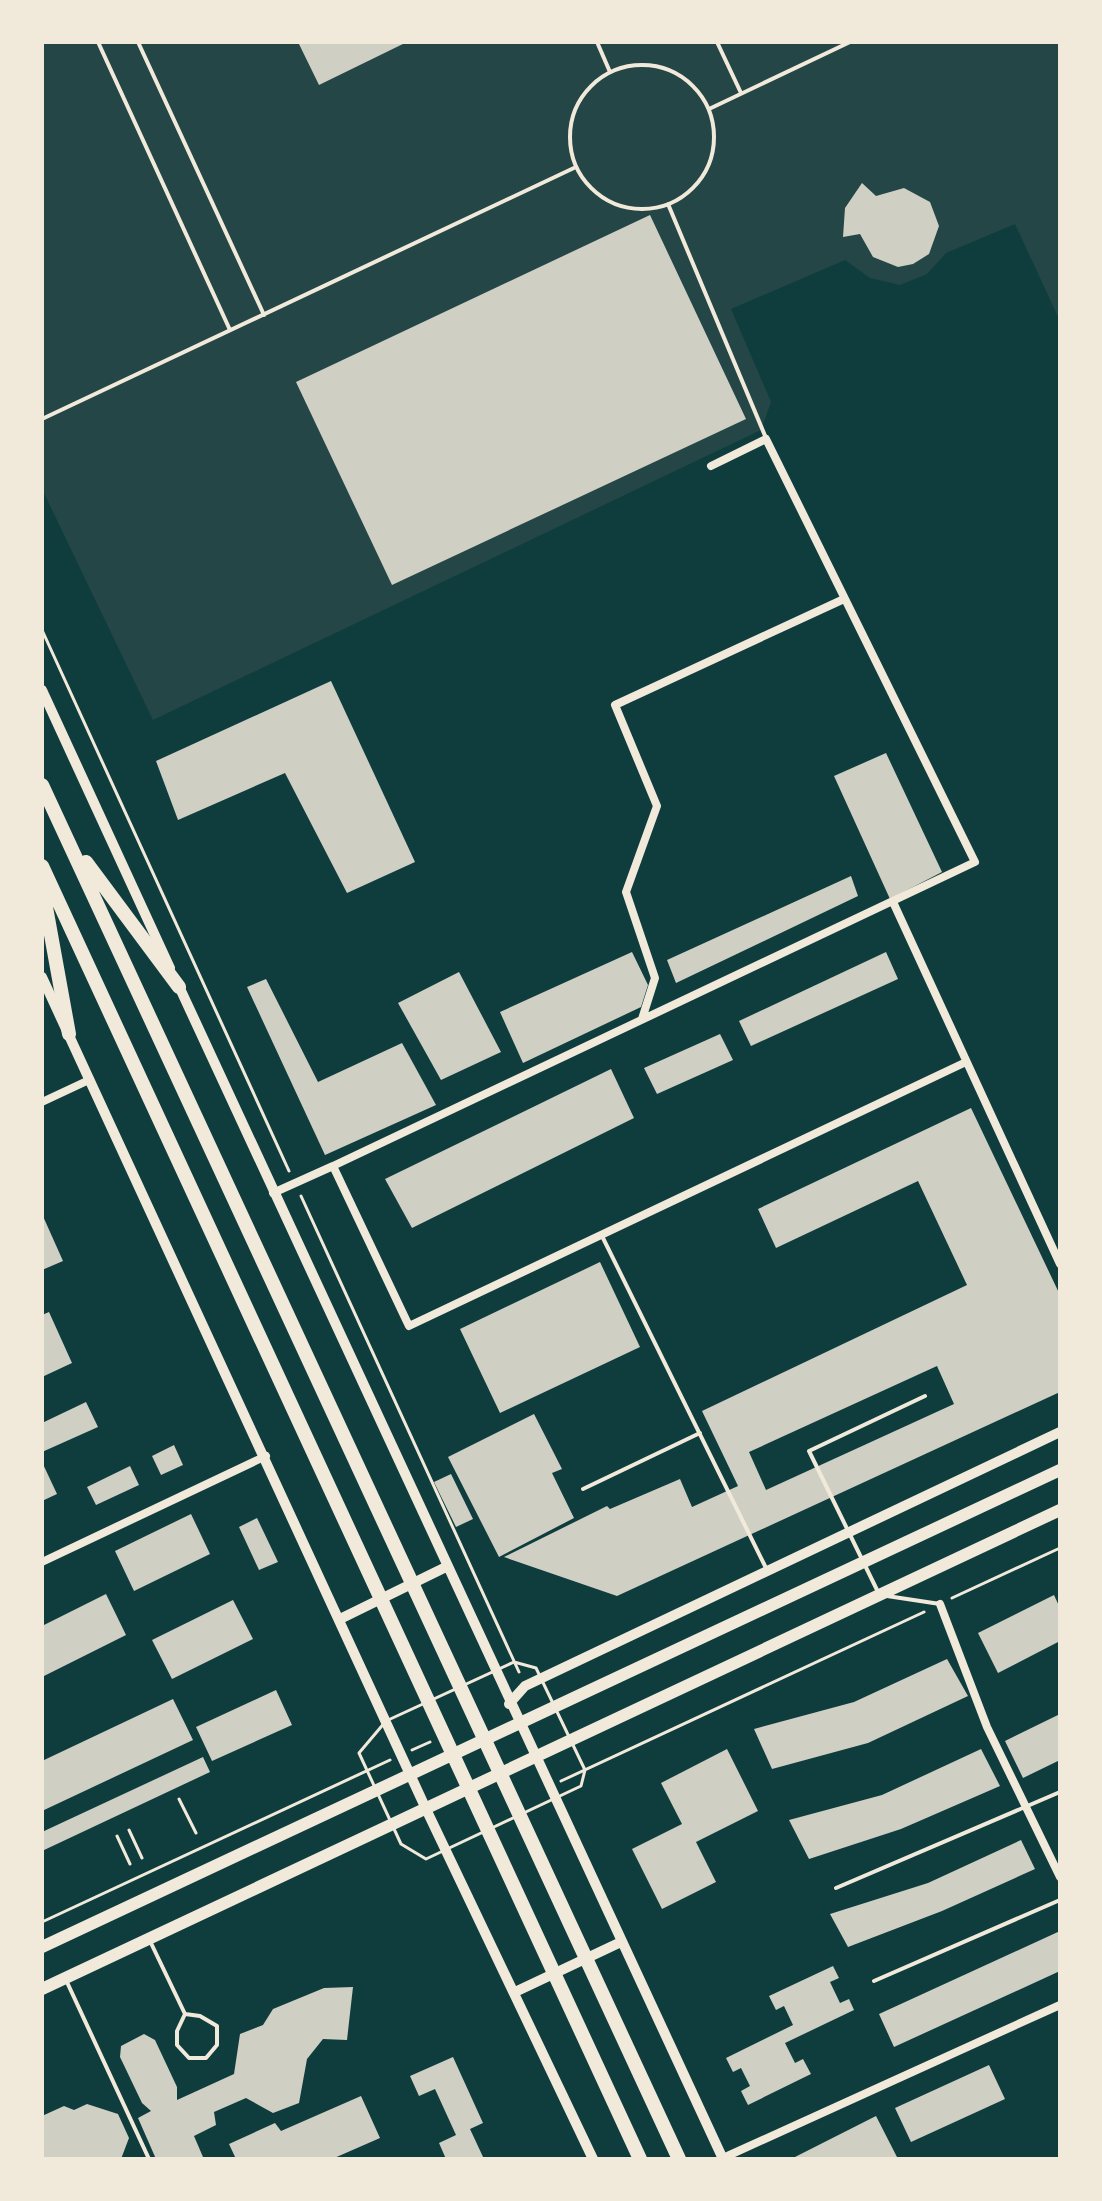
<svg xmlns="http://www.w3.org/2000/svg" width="1102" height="2201" viewBox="0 0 1102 2201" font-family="Karla,sans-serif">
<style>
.green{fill:#244646}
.building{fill:#cfcfc3;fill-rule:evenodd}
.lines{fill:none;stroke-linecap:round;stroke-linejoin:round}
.path{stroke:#f1e9da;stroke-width:3}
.service{stroke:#f1e9da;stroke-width:4}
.minor{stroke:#f1e9da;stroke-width:8}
.tertiary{stroke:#f1e9da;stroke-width:10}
.primary{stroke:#f1e9da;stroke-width:12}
.trunk{stroke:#f1e9da;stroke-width:14}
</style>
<rect width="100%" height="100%" fill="#0f3d3e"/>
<path class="green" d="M 42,42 L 1060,42 L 1060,321 L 1015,224 L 946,253 L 927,274 L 900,285 L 870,278 L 845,260 L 731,309 L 771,402 L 761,430 L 153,720 L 42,489 Z"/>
<path class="building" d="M 298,42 L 407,42 L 319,85 Z
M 862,183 L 876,196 L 904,188 L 930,202 L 939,226 L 929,254 L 913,264 L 898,267 L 873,257 L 860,234 L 843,237 L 845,208 Z
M 650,215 L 746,419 L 392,585 L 296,382 Z
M 331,681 L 415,862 L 347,893 L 285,773 L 178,820 L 156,761 Z
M 886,753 L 942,872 L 890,899 L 834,776 Z
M 851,876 L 858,896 L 676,983 L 667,960 Z
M 632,952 L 648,985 L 641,1007 L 523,1063 L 500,1012 Z
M 886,952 L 898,979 L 751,1046 L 739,1021 Z
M 459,972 L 501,1052 L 441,1080 L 398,1003 Z
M 266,979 L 318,1082 L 402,1043 L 436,1105 L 325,1155 L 247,987 Z
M 720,1034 L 733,1060 L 657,1094 L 644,1068 Z
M 611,1069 L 634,1118 L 412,1228 L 385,1179 Z
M 971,1108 L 1060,1295 L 1060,1392 L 617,1596 L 504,1557 L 607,1506 L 610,1509 L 680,1479 L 692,1507 L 738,1486 L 702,1411 L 967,1285 L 918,1181 L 776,1248 L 758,1209 ZM 937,1366 L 954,1404 L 766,1490 L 749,1452 Z
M 42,1214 L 63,1261 L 42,1270 Z
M 600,1262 L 640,1347 L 500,1413 L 460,1329 Z
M 49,1312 L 72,1363 L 42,1377 L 42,1315 Z
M 86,1402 L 98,1427 L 42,1452 L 42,1423 Z
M 534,1414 L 562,1469 L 552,1473 L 574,1518 L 499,1557 L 448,1457 Z
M 174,1445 L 183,1465 L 161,1475 L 152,1456 Z
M 42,1462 L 57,1494 L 42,1501 Z
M 130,1466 L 139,1485 L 96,1505 L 87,1487 Z
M 451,1474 L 473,1519 L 456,1527 L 434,1482 Z
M 191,1514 L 210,1554 L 134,1591 L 115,1551 Z
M 257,1518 L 278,1562 L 259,1570 L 239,1527 Z
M 106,1594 L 126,1635 L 42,1677 L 42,1626 Z
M 1054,1595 L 1060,1608 L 1060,1641 L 998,1673 L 978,1633 Z
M 233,1600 L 253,1639 L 172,1679 L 152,1640 Z
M 947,1659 L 968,1696 L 868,1743 L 772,1769 L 754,1729 L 854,1702 Z
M 276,1690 L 292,1725 L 212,1761 L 196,1727 Z
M 173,1699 L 193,1740 L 42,1811 L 42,1761 Z
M 1060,1714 L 1060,1760 L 1023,1778 L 1005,1741 Z
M 727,1749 L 758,1811 L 696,1842 L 716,1882 L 662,1909 L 632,1849 L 682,1824 L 661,1783 Z
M 981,1749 L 1000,1786 L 901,1829 L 809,1859 L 789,1820 L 882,1795 Z
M 203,1757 L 210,1772 L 42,1851 L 42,1832 Z
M 1021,1840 L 1035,1869 L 942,1911 L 848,1947 L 830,1914 L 928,1883 Z
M 1060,1931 L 1060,1971 L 894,2047 L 879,2014 Z
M 833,1966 L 839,1978 L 830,1982 L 840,2003 L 849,1999 L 854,2010 L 785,2043 L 795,2063 L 803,2059 L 811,2074 L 748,2105 L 741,2091 L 750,2086 L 741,2068 L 733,2072 L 726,2058 L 793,2025 L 784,2006 L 776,2010 L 769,1996 Z
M 353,1987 L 347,2040 L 323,2039 L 307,2059 L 299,2103 L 273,2113 L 246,2098 L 214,2112 L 216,2125 L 194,2136 L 203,2157 L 156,2159 L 138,2118 L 151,2111 L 142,2103 L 120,2057 L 121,2046 L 144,2034 L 155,2040 L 177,2087 L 177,2100 L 234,2074 L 240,2034 L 263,2025 L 273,2009 L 324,1988 Z
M 453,2057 L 483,2123 L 470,2129 L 484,2159 L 446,2159 L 439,2143 L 456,2135 L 435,2089 L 419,2096 L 410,2076 Z
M 989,2065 L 1005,2099 L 911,2142 L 895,2108 Z
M 361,2096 L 380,2138 L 332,2159 L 236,2159 L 229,2144 L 275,2123 L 281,2131 Z
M 87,2104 L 118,2114 L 129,2138 L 121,2159 L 42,2159 L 42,2116 L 64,2106 L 74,2110 Z
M 876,2116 L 898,2159 L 791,2159 Z"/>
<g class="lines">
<path class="path" d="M 42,630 L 289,1171
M 301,1196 L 519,1672
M 952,1598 L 1060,1548
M 514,1662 L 536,1668 L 585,1770 L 581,1786 L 426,1859 L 401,1844 L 359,1753 L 386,1721 Z
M 412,1750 L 430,1742
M 561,1781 L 924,1612
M 179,1799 L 196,1833
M 129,1830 L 142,1858
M 117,1836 L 130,1864
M 42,1922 L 390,1760"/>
<path class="service" d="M 98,42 L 230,330
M 138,42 L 264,315
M 597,42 L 610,72
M 717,42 L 741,93
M570 137a72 72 0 1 1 144 0a72 72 0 1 1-144 0Z
M 709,109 L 850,42
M 668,204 L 766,438
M 42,419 L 576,167
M 602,1236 L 766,1568
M 583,1489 L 700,1433
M 879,1594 L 809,1451 L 925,1396
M 887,1596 L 940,1604
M 836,1888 L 1060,1792
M 150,1941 L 185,2014 L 177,2031 L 177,2045 L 189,2058 L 206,2058 L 217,2045 L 217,2026 L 200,2016 L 185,2014
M 66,1980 L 149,2159
M 874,1981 L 1060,1900"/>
<path class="minor" d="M 711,466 L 766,439 L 975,862 L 333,1166 L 409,1326 L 966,1062
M 893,902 L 1060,1264
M 642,1019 L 655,978 L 626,892 L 657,806 L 615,705 L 844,599
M 42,1102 L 89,1080
M 273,1193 L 333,1166
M 42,1562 L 266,1456
M 940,1604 L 987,1727 L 1060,1877
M 723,2158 L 1060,2005"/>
<path class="tertiary" d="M 42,690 L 170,968
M 42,977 L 426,1809 L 593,2159
M 177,982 L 723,2159
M 340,1619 L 446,1567
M 509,1704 L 525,1686 L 1060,1432
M 515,1992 L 621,1942"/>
<path class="primary" d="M 42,1947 L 1060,1470
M 42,1989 L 1060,1510"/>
<path class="trunk" d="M 42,785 L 679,2159
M 86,862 L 179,987
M 42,866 L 640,2159
M 42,885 L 69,1034"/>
</g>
<rect width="1102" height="2201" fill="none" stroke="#f1e9da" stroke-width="88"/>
</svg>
